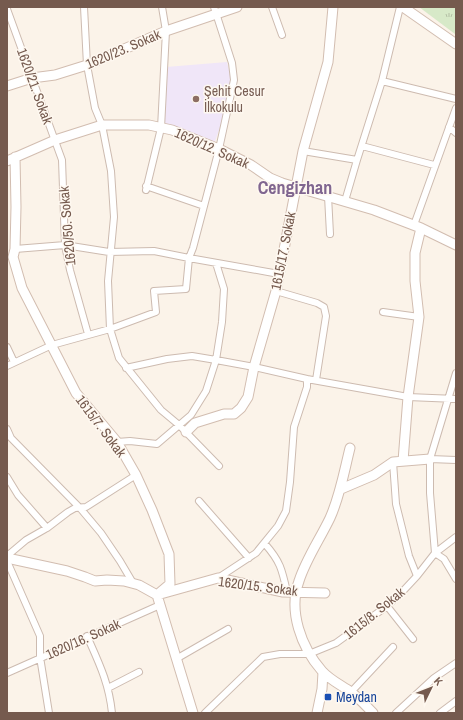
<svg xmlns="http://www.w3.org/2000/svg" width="463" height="720" viewBox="0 0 463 720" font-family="'Archivo Narrow',sans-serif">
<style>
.education{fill:#f0e6f8}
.grass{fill:url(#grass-tufts)}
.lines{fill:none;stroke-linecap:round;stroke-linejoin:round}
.street-casing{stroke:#cdbbb0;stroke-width:8}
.secondary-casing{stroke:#d2bdb0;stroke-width:11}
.street{stroke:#fff;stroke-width:6}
.secondary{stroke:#fff;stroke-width:9}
.education-dot{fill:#8d6e63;stroke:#fef8f0;stroke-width:1.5}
.transit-dot{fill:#1a4fb4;stroke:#fef8f0;stroke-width:1.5}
.labels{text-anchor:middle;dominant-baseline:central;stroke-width:3;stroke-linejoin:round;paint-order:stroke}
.street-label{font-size:14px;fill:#755a4e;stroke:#fef8f0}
.education-label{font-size:14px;fill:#785e54;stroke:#fef8f0;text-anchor:start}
.transit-label{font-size:14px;fill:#164399;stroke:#fef8f0;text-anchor:start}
.district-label{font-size:18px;font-weight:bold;fill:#806690;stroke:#fef8f0}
</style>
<defs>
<pattern id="grass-tufts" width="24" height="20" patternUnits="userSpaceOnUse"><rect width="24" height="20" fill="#d7e9c8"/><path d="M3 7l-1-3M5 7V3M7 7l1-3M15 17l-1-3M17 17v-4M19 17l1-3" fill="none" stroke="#b3c0a5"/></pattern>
</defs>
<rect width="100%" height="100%" fill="#fbf3e9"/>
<path class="education" d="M 227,62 L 231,79 L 223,119 L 214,144 L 164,126 L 166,67 Z"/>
<path class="grass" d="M 419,7 L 456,7 L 456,34 L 455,34 Z"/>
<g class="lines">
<defs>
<path id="street" d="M 84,7 L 87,65 L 95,108 L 102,125 L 111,171 L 114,217 L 108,281 L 110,329 L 119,358 L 161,410 L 179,425 L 219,466
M 214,7 L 232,63 L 234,80 L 219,149 L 193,248 L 189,258 L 279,274
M 272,7 L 282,35
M 7,9 L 62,160 L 65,245 L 70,270 L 88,334
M 382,81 L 456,99
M 449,127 L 456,133
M 362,146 L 434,165
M 303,151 L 357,160
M 146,186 L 204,206
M 146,190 L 161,128 L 166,31 L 162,7
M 328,196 L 330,234
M 345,201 L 357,160 L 382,81 L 400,7
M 414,225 L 456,108
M 216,263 L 224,289 L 222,322 L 216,360 L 254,367 L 307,379
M 276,291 L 317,303 L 324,307 L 326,316 L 316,380
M 383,312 L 419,317
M 7,347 L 14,362
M 7,366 L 52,345 L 110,329 L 156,312 L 154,291 L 186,289 L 189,258 L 154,251 L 109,252 L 65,245 L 15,249
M 7,429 L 11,438 L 80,508 L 101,533 L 120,561 L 133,583
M 117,442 L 130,441 L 157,444 L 191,415 L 206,391 L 216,360 L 192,356 L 167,359 L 126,368
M 430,459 L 456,460
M 7,477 L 18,495 L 47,528
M 199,501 L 249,558
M 265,544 C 280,561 282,569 287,592
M 435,553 L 430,493 L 430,459 L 456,373
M 435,553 L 456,537
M 7,556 L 26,540 L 47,528 L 68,512 L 75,508 L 86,507 L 136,475
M 7,561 L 40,636 L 40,657 L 49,713
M 417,576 L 435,553 L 444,559 L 456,579
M 218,578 L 256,553 L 278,526 L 286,511 L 290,482 L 294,427 L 307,387 L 307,379 L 408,397 L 456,399
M 387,606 L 413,639
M 87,636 C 99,663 109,683 112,713
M 176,659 L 228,629
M 7,673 L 160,605
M 108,688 L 139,672
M 351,692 L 393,647
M 205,713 L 263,657 L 280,654 L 309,654 L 336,643 L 387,606 L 403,591 L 417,576 L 409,556 L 396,504 L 393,462
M 396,713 L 434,678 L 456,663
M 440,713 L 456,701"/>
<path id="secondary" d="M 403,7 L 456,44
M 7,86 L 32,78 L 55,75 L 87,65 L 166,31 L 237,7
M 15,157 L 16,207 L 15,249 L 13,257 L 22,288 L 76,393 L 117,442 L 136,475 L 152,510 L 169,554 L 170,584 L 157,595 L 193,713
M 7,161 L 55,140 L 102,125 L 149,125 L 172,130 L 219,149 L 251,165 L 270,178 L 282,183 L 374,210 L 421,228 L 456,245
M 186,432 L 195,423 L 224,414 L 234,414 L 241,408 L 248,397 L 254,367 L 276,291 L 303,151 L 328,62 L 333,7
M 350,448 C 344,472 340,496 330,518 C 320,539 306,559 299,581 C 288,611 301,647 322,671 C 330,680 341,685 351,692 C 359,698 366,706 373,713
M 403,461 L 408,397 L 419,317 L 415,281 L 415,253 L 421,228
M 341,489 L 374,475 L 393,462 L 430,459
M 7,558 L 67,571 L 85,577 L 95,581 L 107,580 L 124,581 L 139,585 L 157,595 L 218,578 L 283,592 L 325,593
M 317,713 L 322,689 L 323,672"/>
</defs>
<use href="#street" class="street-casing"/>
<use href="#secondary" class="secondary-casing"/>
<use href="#street" class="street"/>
<use href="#secondary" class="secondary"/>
</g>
<circle class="education-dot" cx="196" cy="99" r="4"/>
<rect class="transit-dot" x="324" y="693" width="8" height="8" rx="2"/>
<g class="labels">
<g class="street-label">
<text transform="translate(123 49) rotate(-23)">1620/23. Sokak</text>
<text transform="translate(35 86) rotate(70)">1620/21. Sokak</text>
<text transform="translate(212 148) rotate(24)">1620/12. Sokak</text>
<text transform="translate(67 226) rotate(-95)">1620/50. Sokak</text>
<text transform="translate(283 251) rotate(-79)">1615/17. Sokak</text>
<text transform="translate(101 426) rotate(53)">1615/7. Sokak</text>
<text transform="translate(258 586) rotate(7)">1620/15. Sokak</text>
<text transform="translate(374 613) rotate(-39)">1615/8. Sokak</text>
<text transform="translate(83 639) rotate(-24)">1620/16. Sokak</text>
</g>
<g class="education-label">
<text x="204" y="91">Şehit Cesur<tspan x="204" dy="16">İlkokulu</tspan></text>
</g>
<g class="transit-label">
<text x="336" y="697">Meydan</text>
</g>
<g class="district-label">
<text x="295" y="187">Cengizhan</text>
</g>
</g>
<rect width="463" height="720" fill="none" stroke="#755a4e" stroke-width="16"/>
<g transform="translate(431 688) rotate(47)" stroke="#fef8f0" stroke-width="3" paint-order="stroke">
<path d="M0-3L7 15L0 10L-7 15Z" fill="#755a4e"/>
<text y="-6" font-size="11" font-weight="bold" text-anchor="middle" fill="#755a4e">K</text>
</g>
</svg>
